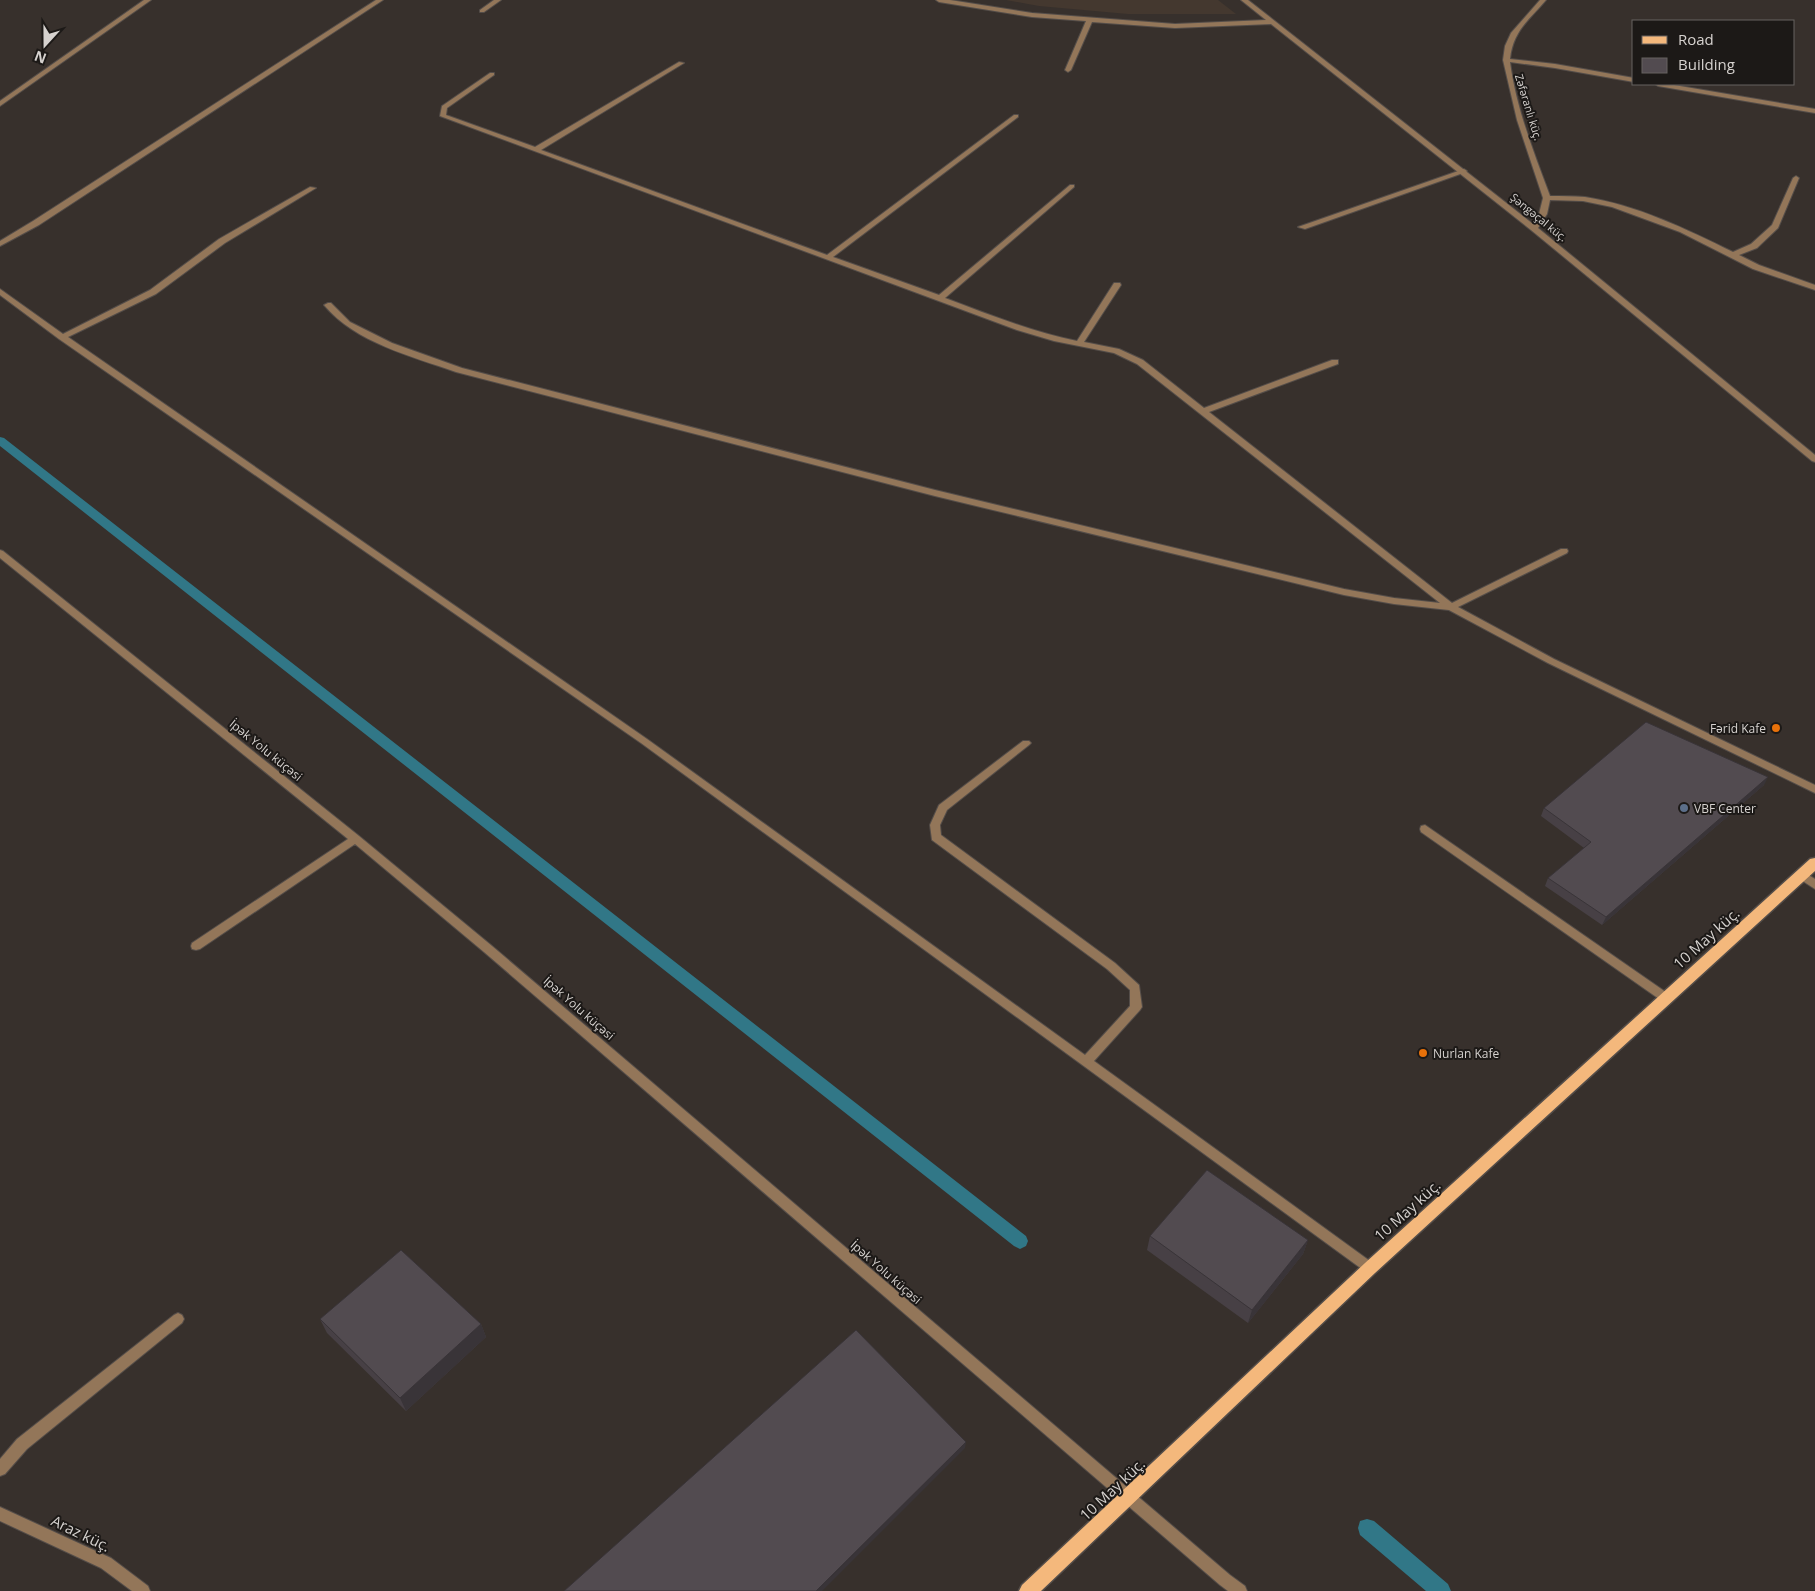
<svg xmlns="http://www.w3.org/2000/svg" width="1815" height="1591" viewBox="0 0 1815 1591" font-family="'Open Sans',sans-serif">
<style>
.built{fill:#44382f}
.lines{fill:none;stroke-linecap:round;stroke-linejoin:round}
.stream{fill:#317787;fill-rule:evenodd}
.service-casing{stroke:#544d49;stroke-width:2}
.minor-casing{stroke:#544d49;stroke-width:2}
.tertiary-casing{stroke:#544d49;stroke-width:2}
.primary-casing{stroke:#544d49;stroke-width:3}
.service{fill:#937659;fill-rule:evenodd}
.minor{fill:#937659;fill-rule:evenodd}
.tertiary{fill:#937659;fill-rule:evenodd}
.primary{fill:#f4b87c;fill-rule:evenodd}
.wall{fill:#474045}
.shaded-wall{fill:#393438}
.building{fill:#524b50;stroke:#393438}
.food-dot{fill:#e8710a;stroke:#1c1917;stroke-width:2}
.service-dot{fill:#5c6f8a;stroke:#1c1917;stroke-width:2}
.labels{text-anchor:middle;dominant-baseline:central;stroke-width:4;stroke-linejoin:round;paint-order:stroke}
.far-street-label{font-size:11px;fill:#d6d2cf;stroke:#1c1917}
.poi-label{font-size:12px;fill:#d6d2cf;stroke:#1c1917;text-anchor:start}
.street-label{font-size:12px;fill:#d6d2cf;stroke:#1c1917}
.near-street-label{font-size:15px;fill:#d6d2cf;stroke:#1c1917}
</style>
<rect width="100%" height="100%" fill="#37302c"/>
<path class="built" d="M 1006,0 L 1218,0 L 1236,14 L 1128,14 L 1039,6 Z"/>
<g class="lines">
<path class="stream" d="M 0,437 L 4,438 L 1026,1236 L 1028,1241 L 1026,1246 L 1020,1249 L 1014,1246 L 0,446 Z
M 1367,1519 L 1374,1521 L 1448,1584 L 1451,1591 L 1426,1591 L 1360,1535 L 1358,1528 L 1360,1521 Z"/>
<defs>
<path id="service" d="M 1464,169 L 1467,171 L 1466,172 L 1305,229 L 1298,227 Z
M 1802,871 L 1815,879 L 1815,889 L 1798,878 L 1797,875 L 1798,872 Z"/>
<path id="minor" d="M 144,0 L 151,0 L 0,106 L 0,101 Z
M 376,0 L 383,0 L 39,225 L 0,246 L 0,241 L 33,221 Z
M 494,0 L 501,0 L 484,12 L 480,12 L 480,10 Z
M 936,0 L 950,0 L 1032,13 L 1175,24 L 1266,20 L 1241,0 L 1248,0 L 1533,224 L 1539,214 L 1543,198 L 1517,120 L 1503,60 L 1505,46 L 1511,33 L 1540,0 L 1546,0 C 1529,20 1513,31 1510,59 L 1555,64 L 1634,78 L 1634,82 L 1555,68 L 1510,62 C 1516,108 1534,153 1550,196 C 1561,196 1573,196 1585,197 C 1637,205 1686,229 1733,252 L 1751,244 L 1772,225 L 1793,178 L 1796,176 L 1799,178 L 1778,228 L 1757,248 L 1739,255 L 1759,265 L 1815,285 L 1815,290 L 1753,269 L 1680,232 L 1612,207 L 1583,201 L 1550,200 L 1547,214 L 1538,228 L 1815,455 L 1815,462 L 1812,461 L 1531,230 L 1271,24 L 1175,28 L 1092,22 L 1071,70 L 1068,72 L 1065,70 L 1086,21 L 1032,17 L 939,2 Z
M 679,62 L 684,63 L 541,150 L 827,255 L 1014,115 L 1018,115 L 1018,117 L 833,257 L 939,295 L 1070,185 L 1074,185 L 1074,187 L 945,298 C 988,314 1032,332 1077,341 L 1114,283 L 1120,283 L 1121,285 L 1084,342 L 1119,349 L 1143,360 L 1204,408 L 1332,360 L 1338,360 L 1338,364 L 1209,412 L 1452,603 L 1561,549 L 1567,549 L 1568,551 L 1567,553 L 1458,607 L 1554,659 L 1815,785 L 1815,793 L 1548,663 L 1449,610 L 1394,604 L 1344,595 L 935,496 L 456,372 C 411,356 356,343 324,305 L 328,303 L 331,303 L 350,322 L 392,343 L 462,368 L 935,490 L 1344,589 L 1394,598 L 1440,603 L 1137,364 L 1114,353 L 1054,341 L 1017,330 L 440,116 L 442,106 L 490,73 L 494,73 L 494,75 L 447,108 L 446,115 L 535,147 Z
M 1655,84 L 1668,84 L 1815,109 L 1815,113 L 1658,86 Z
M 310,187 L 316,188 L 225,243 L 156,294 L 68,337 L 647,739 L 1085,1055 L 1130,1006 L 1130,990 L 1107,969 L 932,840 L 930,825 L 939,805 L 1023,741 L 1029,741 L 1031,743 L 1029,745 L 947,810 L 940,825 L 941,835 L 1115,963 L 1139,985 L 1142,1007 L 1140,1010 L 1094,1061 L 1374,1264 L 1376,1268 L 1374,1272 L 1370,1274 L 1366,1272 L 641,743 L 59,339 L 0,295 L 0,289 L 63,334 L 150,290 L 219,239 Z
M 0,550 L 3,551 L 359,836 L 492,946 L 1230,1575 L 1245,1586 L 1247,1591 L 1228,1591 L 1220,1585 L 484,952 L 355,844 L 200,949 L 196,950 L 192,949 L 191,946 L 192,943 L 348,839 L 0,558 Z
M 1425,825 L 1670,995 L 1671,998 L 1670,1001 L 1666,1002 L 1662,1001 L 1421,832 L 1420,829 L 1421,826 Z
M 178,1313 L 182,1315 L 184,1319 L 182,1323 L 27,1449 L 5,1474 L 0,1476 L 0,1459 L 17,1439 L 174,1315 Z"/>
<path id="tertiary" d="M 0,1507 L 111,1558 L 148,1586 L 150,1591 L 132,1591 L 101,1568 L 0,1521 Z"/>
<path id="primary" d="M 1815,858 L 1815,871 L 1375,1273 L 1041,1591 L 1019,1591 L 1022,1585 L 1365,1263 L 1810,859 Z"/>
</defs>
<use href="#service" class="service-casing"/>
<use href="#minor" class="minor-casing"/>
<use href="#tertiary" class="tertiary-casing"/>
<use href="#primary" class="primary-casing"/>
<use href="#service" class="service"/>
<use href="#minor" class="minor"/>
<use href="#tertiary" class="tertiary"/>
<use href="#primary" class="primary"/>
</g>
<path class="wall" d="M 1764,785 L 1602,925 L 1545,886 L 1548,878 L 1584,848 L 1541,816 L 1544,808 Z
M 1150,1236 L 1308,1240 L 1303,1254 L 1248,1323 L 1147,1250 Z
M 320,1319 L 481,1324 L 486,1337 L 406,1411 L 327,1333 Z"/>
<path class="shaded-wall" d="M 1768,777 L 1764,785 L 1602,925 L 1606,917 Z
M 1308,1240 L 1303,1254 L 1248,1323 L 1252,1310 Z
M 481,1324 L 486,1337 L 406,1411 L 400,1398 Z
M 966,1442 L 965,1448 L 822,1591 L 816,1591 Z"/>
<path class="building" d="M 1646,722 L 1768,777 L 1606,917 L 1548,878 L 1591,842 L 1544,808 Z
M 1207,1170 L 1308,1240 L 1252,1310 L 1150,1236 Z
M 401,1250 L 481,1324 L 400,1398 L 320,1319 Z
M 856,1330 L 966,1442 L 816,1591 L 564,1591 Z"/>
<g class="food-dot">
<circle cx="1776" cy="728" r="5"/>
<circle cx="1423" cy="1053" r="5"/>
</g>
<circle class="service-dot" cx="1684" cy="808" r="5"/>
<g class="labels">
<g class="far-street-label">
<text transform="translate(1529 107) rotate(73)">Zəfəranlı küç.</text>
<text transform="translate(1539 217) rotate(39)">Şəngəçal küç.</text>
</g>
<g class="poi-label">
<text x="1766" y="728" text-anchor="end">Fərid Kafe</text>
<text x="1694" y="808">VBF Center</text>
<text x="1433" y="1053">Nurlan Kafe</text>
</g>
<g class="street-label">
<text transform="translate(266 750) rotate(39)">İpək Yolu küçəsi</text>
<text transform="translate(579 1008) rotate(41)">İpək Yolu küçəsi</text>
<text transform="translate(886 1272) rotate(41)">İpək Yolu küçəsi</text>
</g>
<g class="near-street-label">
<text transform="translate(1706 938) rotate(-42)">10 May küç.</text>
<text transform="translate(1407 1210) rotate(-42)">10 May küç.</text>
<text transform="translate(1112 1489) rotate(-43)">10 May küç.</text>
<text transform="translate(81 1533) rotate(26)">Araz küç.</text>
</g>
</g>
<rect x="1632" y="20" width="162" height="65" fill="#1c1917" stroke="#666361"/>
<rect x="1642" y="36" width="25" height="8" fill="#f4b87c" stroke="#666361"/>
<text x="1678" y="45" font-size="15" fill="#d6d2cf">Road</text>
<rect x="1642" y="58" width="25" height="15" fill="#524b50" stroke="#666361"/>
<text x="1678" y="70" font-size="15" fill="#d6d2cf">Building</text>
<g transform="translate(45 45) rotate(201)" stroke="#1c1917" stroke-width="4" paint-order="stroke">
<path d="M0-4L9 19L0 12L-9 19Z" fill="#d6d2cf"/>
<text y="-8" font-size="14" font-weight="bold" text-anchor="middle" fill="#d6d2cf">N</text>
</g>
</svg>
